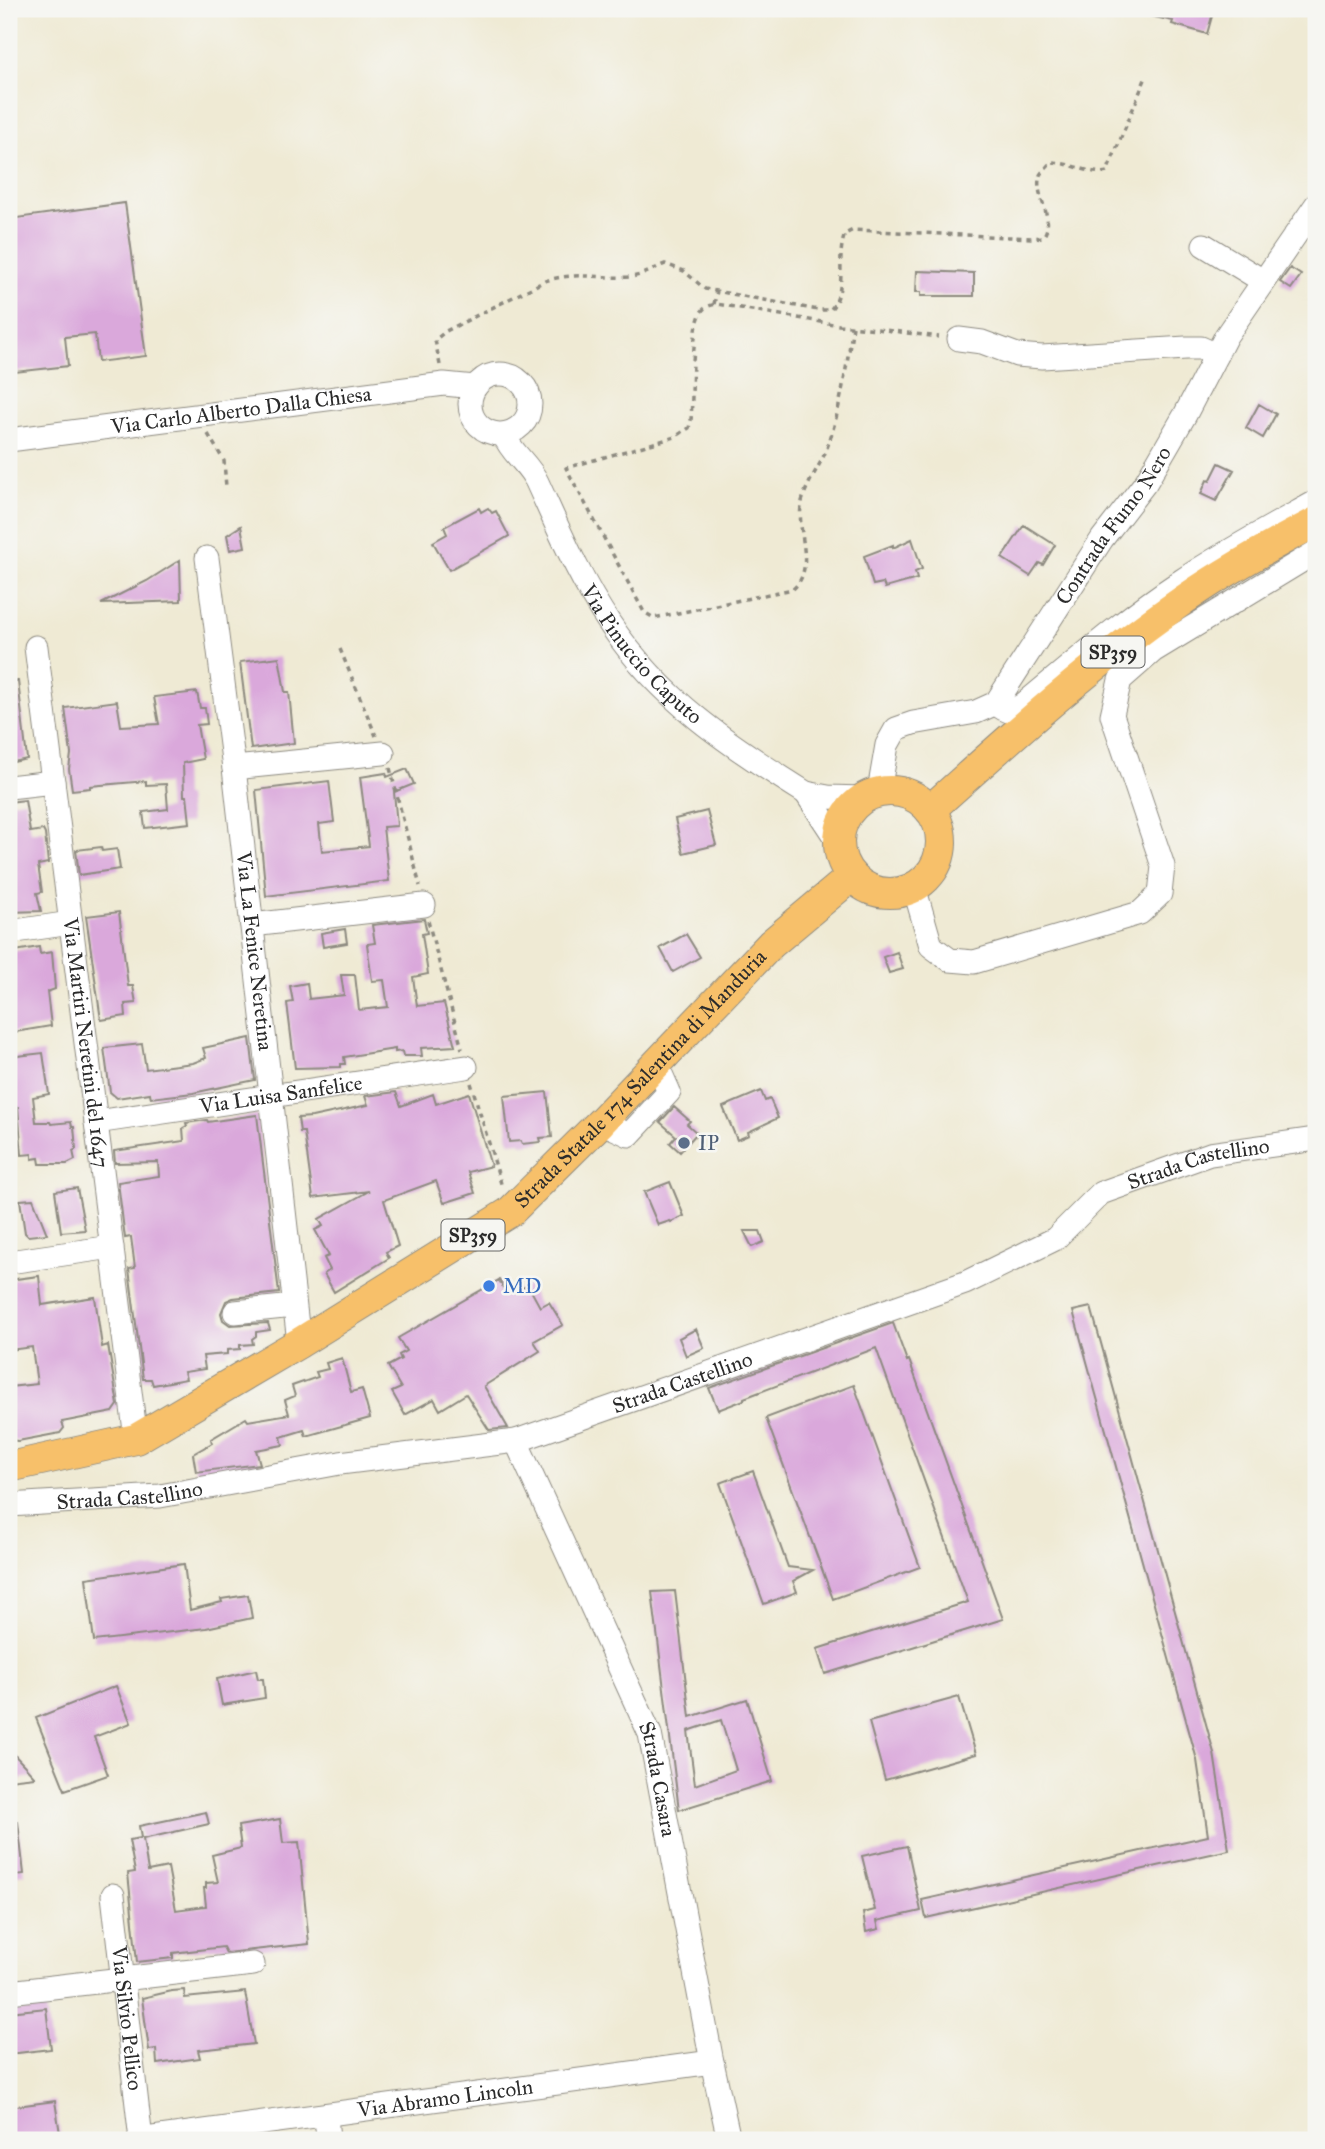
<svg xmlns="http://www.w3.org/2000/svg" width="1325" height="2149" viewBox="0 0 1325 2149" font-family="'IM FELL Great Primer',serif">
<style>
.building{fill:#daa8db;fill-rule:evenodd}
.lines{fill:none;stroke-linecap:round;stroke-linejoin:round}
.minor-casing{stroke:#8d8a80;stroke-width:25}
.major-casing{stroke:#8d8a80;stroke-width:32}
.path{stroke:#8d8a80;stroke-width:3.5;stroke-dasharray:5 5;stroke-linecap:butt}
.minor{stroke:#fff;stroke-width:23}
.major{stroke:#f7c06b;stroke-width:30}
.service-dot{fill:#5c6f8a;stroke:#f6f6f2;stroke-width:2.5}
.shop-dot{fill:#3f7fe0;stroke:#f6f6f2;stroke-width:2.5}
.labels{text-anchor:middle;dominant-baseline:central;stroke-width:5;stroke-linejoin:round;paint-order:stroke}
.shield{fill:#f6f6f2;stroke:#686867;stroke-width:2}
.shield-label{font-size:19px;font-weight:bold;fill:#2b2b2b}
.street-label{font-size:21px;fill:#2b2b2b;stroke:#f6f6f2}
.service-label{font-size:21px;fill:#4e5e75;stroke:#f6f6f2;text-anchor:start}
.shop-label{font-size:21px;fill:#366cbe;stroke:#f6f6f2;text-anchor:start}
</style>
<rect width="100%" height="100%" fill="#f6f6f2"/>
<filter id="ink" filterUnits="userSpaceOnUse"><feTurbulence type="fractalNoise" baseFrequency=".0143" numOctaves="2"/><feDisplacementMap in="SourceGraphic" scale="14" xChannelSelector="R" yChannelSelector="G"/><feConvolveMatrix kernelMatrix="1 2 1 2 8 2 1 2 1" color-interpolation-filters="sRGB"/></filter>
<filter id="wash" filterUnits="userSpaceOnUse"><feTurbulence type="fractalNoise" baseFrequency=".00686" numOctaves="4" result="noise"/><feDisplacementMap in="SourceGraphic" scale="28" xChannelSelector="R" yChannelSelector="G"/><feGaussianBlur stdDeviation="1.57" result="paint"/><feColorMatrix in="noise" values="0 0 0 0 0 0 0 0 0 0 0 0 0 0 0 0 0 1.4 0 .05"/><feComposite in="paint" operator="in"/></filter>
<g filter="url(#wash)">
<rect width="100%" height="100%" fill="#efead4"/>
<g id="blocks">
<path class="building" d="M 1145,9 L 1214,9 L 1207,34 L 1172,24 L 1173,21 L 1145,15 Z
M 125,203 L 146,356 L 98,362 L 95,334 L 65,337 L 68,366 L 15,372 L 9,317 L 9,219 Z
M 1290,268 L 1301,275 L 1291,289 L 1280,282 Z
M 917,271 L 974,273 L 974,296 L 921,296 L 921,292 L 916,292 Z
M 1259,404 L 1276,414 L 1263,438 L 1246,428 Z
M 1219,463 L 1234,470 L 1216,501 L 1201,494 L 1207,480 L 1210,481 Z
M 479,508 L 481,512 L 488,508 L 492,513 L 496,511 L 509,536 L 449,570 L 433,542 L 447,534 L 444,527 Z
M 1024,525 L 1055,545 L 1043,565 L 1039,563 L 1030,576 L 1002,558 Z
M 241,526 L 245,547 L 230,550 L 227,535 Z
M 912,539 L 922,569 L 915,572 L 917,579 L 885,588 L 883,583 L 873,585 L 864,556 L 893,545 L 893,548 Z
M 180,560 L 181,601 L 101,604 L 147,581 Z
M 279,657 L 285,692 L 289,692 L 294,743 L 251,749 L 240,662 Z
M 9,681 L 18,681 L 27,759 L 9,763 Z
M 197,692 L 200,708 L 205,708 L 207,724 L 197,725 L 203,759 L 183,763 L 184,796 L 187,796 L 190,823 L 145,828 L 143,812 L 168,809 L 166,784 L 146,785 L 146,781 L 90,786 L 90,788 L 72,790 L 69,769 L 71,754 L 65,708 L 117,701 L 121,726 L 159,724 L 154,697 Z
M 407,769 L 414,784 L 394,792 L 397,826 L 383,827 L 389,881 L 266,896 L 256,790 L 329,781 L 334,822 L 319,824 L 322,851 L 369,846 L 360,777 L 386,773 L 387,777 Z
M 25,800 L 30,832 L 43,830 L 45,834 L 48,863 L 38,865 L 42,892 L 37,893 L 41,911 L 9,912 L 9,802 Z
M 707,811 L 716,845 L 683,853 L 675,819 Z
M 101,847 L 102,851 L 117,849 L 120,869 L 79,875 L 76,850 Z
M 119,912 L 128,986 L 133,986 L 136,1003 L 125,1004 L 126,1016 L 101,1020 L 86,916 Z
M 424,919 L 427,933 L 422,934 L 428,974 L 413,977 L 417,1006 L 444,1003 L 455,1046 L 421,1048 L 422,1056 L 403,1056 L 402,1051 L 395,1052 L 395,1049 L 344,1057 L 345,1064 L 341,1064 L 341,1067 L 295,1068 L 287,1003 L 293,1002 L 290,986 L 307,983 L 309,999 L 344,995 L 341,975 L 355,975 L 359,1010 L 388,1007 L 384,980 L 372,981 L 367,944 L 375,943 L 372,925 Z
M 345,929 L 347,943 L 323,947 L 321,933 Z
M 686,934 L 700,957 L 673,972 L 660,948 Z
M 39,947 L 40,954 L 52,952 L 55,989 L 47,992 L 51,1026 L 9,1033 L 9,952 Z
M 897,952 L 903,969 L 889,973 L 883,957 Z
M 250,1038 L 255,1080 L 193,1093 L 151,1098 L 150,1093 L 117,1098 L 110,1092 L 104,1048 L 142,1044 L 146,1069 L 193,1063 L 206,1058 L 203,1048 Z
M 43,1053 L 49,1094 L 33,1097 L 36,1122 L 50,1122 L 51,1124 L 71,1122 L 72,1127 L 74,1127 L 76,1149 L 73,1151 L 75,1160 L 67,1164 L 40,1164 L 39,1158 L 32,1159 L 32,1154 L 22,1155 L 18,1107 L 9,1108 L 9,1057 Z
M 761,1091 L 765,1101 L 770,1099 L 778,1118 L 748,1132 L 749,1135 L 737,1140 L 723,1107 Z
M 396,1092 L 401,1106 L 433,1094 L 436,1104 L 469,1093 L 491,1166 L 468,1172 L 475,1193 L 469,1195 L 444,1203 L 436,1181 L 384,1200 L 398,1246 L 386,1252 L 389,1258 L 334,1292 L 324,1274 L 330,1270 L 324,1258 L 329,1256 L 315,1230 L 323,1226 L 319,1219 L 369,1191 L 313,1198 L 304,1132 L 300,1132 L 298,1118 L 312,1117 L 368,1105 L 365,1096 Z
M 547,1092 L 552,1137 L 540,1138 L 541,1142 L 522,1144 L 521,1141 L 509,1142 L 504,1096 Z
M 674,1107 L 690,1121 L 687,1124 L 697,1133 L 680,1152 L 670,1143 L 676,1136 L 660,1122 Z
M 257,1115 L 279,1293 L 233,1298 L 226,1301 L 221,1313 L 223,1320 L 230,1325 L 268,1323 L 270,1330 L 256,1332 L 256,1336 L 252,1339 L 253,1344 L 240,1345 L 240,1349 L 227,1350 L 227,1354 L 203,1356 L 205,1369 L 184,1372 L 186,1379 L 153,1385 L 151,1379 L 143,1379 L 129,1269 L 135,1268 L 131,1237 L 125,1238 L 118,1182 L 159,1176 L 158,1162 L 115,1163 L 114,1151 L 184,1141 L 183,1128 L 187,1126 L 186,1123 L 207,1120 L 208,1122 Z
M 670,1182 L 684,1216 L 671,1222 L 670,1221 L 658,1225 L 644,1192 Z
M 77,1188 L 85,1230 L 61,1232 L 55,1191 Z
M 33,1199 L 47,1234 L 28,1236 L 25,1233 L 20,1200 Z
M 744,1231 L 760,1231 L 764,1242 L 752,1247 Z
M 39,1276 L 42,1305 L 95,1297 L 102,1347 L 108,1345 L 118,1405 L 113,1412 L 62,1422 L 64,1428 L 60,1433 L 18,1441 L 9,1440 L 9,1387 L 37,1384 L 32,1347 L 9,1350 L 9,1280 Z
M 499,1280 L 506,1293 L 513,1289 L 515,1292 L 528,1285 L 540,1307 L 549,1302 L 563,1325 L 534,1341 L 540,1351 L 484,1386 L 508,1428 L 489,1430 L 466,1394 L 440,1410 L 434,1399 L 405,1415 L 392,1392 L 401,1388 L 388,1366 L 401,1359 L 399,1355 L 406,1351 L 398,1338 Z
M 1091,1307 L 1214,1753 L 1229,1850 L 926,1918 L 922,1900 L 1208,1836 L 1197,1760 L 1073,1311 Z
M 893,1323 L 907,1361 L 909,1360 L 1003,1619 L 825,1674 L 817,1649 L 968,1602 L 876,1348 L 744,1398 L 744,1400 L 718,1410 L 709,1388 Z
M 696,1329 L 704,1348 L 686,1356 L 679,1338 Z
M 342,1358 L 351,1392 L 362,1389 L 370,1418 L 306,1436 L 304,1430 L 281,1437 L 283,1445 L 256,1450 L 260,1464 L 196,1472 L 193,1454 L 212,1443 L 211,1439 L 246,1418 L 248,1421 L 289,1414 L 285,1400 L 295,1396 L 292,1386 L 318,1377 L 316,1372 L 328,1369 L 326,1363 Z
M 854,1385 L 920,1567 L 833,1599 L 766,1418 Z
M 753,1471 L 788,1567 L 813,1570 L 793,1581 L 797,1592 L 764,1604 L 720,1483 Z
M 184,1564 L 190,1610 L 222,1602 L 221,1599 L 248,1595 L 252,1618 L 206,1628 L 94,1641 L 86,1578 Z
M 675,1591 L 690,1717 L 747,1699 L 772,1781 L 679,1810 L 652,1592 ZM 721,1720 L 736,1770 L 695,1785 L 688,1731 Z
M 256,1670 L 258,1679 L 263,1679 L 265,1698 L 222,1705 L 217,1679 Z
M 116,1686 L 131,1723 L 94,1737 L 108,1775 L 65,1790 L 36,1718 Z
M 959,1697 L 976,1754 L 885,1780 L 869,1722 Z
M 9,1749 L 35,1777 L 9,1780 Z
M 206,1812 L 209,1824 L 143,1839 L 148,1871 L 168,1867 L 176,1910 L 206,1906 L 204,1888 L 206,1888 L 206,1883 L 218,1882 L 212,1855 L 241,1848 L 238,1826 L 280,1819 L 283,1843 L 299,1842 L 309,1944 L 226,1953 L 223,1947 L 173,1953 L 173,1958 L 137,1962 L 128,1873 L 135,1872 L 129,1840 L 141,1838 L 139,1826 Z
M 9,1822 L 18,1822 L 24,1874 L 9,1876 Z
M 907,1846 L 921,1911 L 877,1921 L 879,1929 L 866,1932 L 863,1913 L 875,1910 L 862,1856 Z
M 184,1990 L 185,1998 L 245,1992 L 254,2044 L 198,2050 L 200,2058 L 157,2064 L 156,2049 L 149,2050 L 142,1998 L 172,1991 Z
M 46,2008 L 51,2049 L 9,2054 L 9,2012 Z
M 55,2101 L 61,2140 L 9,2140 L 9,2107 Z"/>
</g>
</g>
<g filter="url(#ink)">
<use href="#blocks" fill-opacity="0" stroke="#8d8a80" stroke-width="2"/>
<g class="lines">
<defs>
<g id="minor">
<path d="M 1204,245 L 1263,281"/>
<path d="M 959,339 L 982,342 L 1017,355 L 1042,357 L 1186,348 L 1201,348 L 1216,355"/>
<circle cx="500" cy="404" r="30"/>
<path id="s1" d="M 504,435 C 511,453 529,464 537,482 C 559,530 580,580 610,624 C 661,700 729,745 806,793"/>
<path id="s2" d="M 9,440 L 444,384 L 475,387"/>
<path id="s3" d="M 207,558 L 234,768 L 299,1343"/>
<path id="s4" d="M 36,647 L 136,1439"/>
<path d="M 996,703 C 1007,714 1011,712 1024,704 C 1075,662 1125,618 1181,581 C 1224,552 1271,527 1316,502"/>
<path d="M 234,768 L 383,753"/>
<path d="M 9,787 L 53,782"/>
<path id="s5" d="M 879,791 L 887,745 L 896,729 L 913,723 L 976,712 L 996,703 L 1102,539 L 1146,482 L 1185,415 L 1226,336 L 1316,205"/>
<path d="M 839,843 L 806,793 L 828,797 L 863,798"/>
<path d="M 914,887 L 931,946 L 950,960 L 974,962 L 1140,913 L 1160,894 L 1163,866 L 1112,715 L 1120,680 L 1153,651 L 1316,552"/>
<path d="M 252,925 L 424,905"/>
<path d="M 9,932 L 71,923"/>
<path id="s6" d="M 96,1122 L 466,1067"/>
<path d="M 601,1122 L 629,1135 L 669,1092 L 657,1065"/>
<path d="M 9,1262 L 112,1247"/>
<path d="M 235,1312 L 294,1306"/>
<path id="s7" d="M 516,1441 L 650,1734 L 712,2062 L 729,2140"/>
<path id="s8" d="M 9,1505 L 160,1496 L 340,1463 L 516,1441 L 965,1283 L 1055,1239 L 1101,1193 L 1210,1154 L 1316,1139"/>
<path id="s9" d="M 113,1895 L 141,2140"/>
<path d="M 9,1992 L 253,1964"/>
<path d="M 326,2115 L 328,2140"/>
<path id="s10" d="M 138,2140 L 712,2062"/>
</g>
<g id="major">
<circle cx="890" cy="842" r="51"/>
<path d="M 930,810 C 1009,739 1088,667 1175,606 C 1219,574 1268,547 1316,522"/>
<path id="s11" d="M 9,1467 L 136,1439 L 299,1343 L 510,1212 L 601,1122 L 771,944 L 852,876"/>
</g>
</defs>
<use href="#minor" class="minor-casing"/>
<use href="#major" class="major-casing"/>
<path class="path" d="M 714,304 L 717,291
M 853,326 C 846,367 841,409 827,448 C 820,467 804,486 801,507 C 797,533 816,569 793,589 L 654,618 L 644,612 L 566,468 L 675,437 L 689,428 L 691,420 C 693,395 691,336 700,315 C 702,308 709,305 717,304 L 839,325 C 873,328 906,333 939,337
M 440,365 L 435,340 L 446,331 L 545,281 C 576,271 599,279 629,277 C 644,276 652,269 665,264 L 684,271 L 705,289 L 818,310 L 830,310 C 849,289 835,259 845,234 L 853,230 L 1031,238 L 1043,237 C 1057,218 1033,196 1040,175 C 1042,171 1048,166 1051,162 C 1068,162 1095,176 1107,172 L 1146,77
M 208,434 L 224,461 L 226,487
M 340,649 L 376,736
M 390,768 L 420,886
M 428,921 L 462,1049
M 471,1083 L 502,1187"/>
<use href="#minor" class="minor"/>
<use href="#major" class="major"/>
</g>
</g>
<circle class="service-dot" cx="684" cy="1143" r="7"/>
<circle class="shop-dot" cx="489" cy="1286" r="7"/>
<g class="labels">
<g class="shield">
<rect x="1081.5" y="636.5" width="63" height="31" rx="5"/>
<rect x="441.5" y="1219.5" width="63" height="31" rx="5"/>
</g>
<g class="shield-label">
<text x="1113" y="652">SP359</text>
<text x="473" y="1235">SP359</text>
</g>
<g class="street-label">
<text stroke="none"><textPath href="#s2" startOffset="234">Via Carlo Alberto Dalla Chiesa</textPath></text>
<text stroke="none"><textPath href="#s5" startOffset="382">Contrada Fumo Nero</textPath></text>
<text stroke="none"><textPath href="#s1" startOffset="261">Via Pinuccio Caputo</textPath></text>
<text stroke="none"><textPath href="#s3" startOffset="396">Via La Fenice Neretina</textPath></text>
<text stroke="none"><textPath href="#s4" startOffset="399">Via Martiri Neretini del 1647</textPath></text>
<text stroke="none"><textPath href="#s11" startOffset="754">Strada Statale 174 Salentina di Manduria</textPath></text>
<text stroke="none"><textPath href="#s6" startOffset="187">Via Luisa Sanfelice</textPath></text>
<text stroke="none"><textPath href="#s8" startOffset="1255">Strada Castellino</textPath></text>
<text stroke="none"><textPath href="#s8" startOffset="688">Strada Castellino</textPath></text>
<text stroke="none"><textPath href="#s8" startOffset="121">Strada Castellino</textPath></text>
<text stroke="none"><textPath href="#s7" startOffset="368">Strada Casara</textPath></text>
<text stroke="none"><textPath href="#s9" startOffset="124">Via Silvio Pellico</textPath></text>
<text stroke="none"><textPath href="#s10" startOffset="310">Via Abramo Lincoln</textPath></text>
</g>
<g class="service-label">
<text x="698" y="1143">IP</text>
</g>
<g class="shop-label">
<text x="503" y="1286">MD</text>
</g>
</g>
<rect width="1325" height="2149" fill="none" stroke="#f6f6f2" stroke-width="35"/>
</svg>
